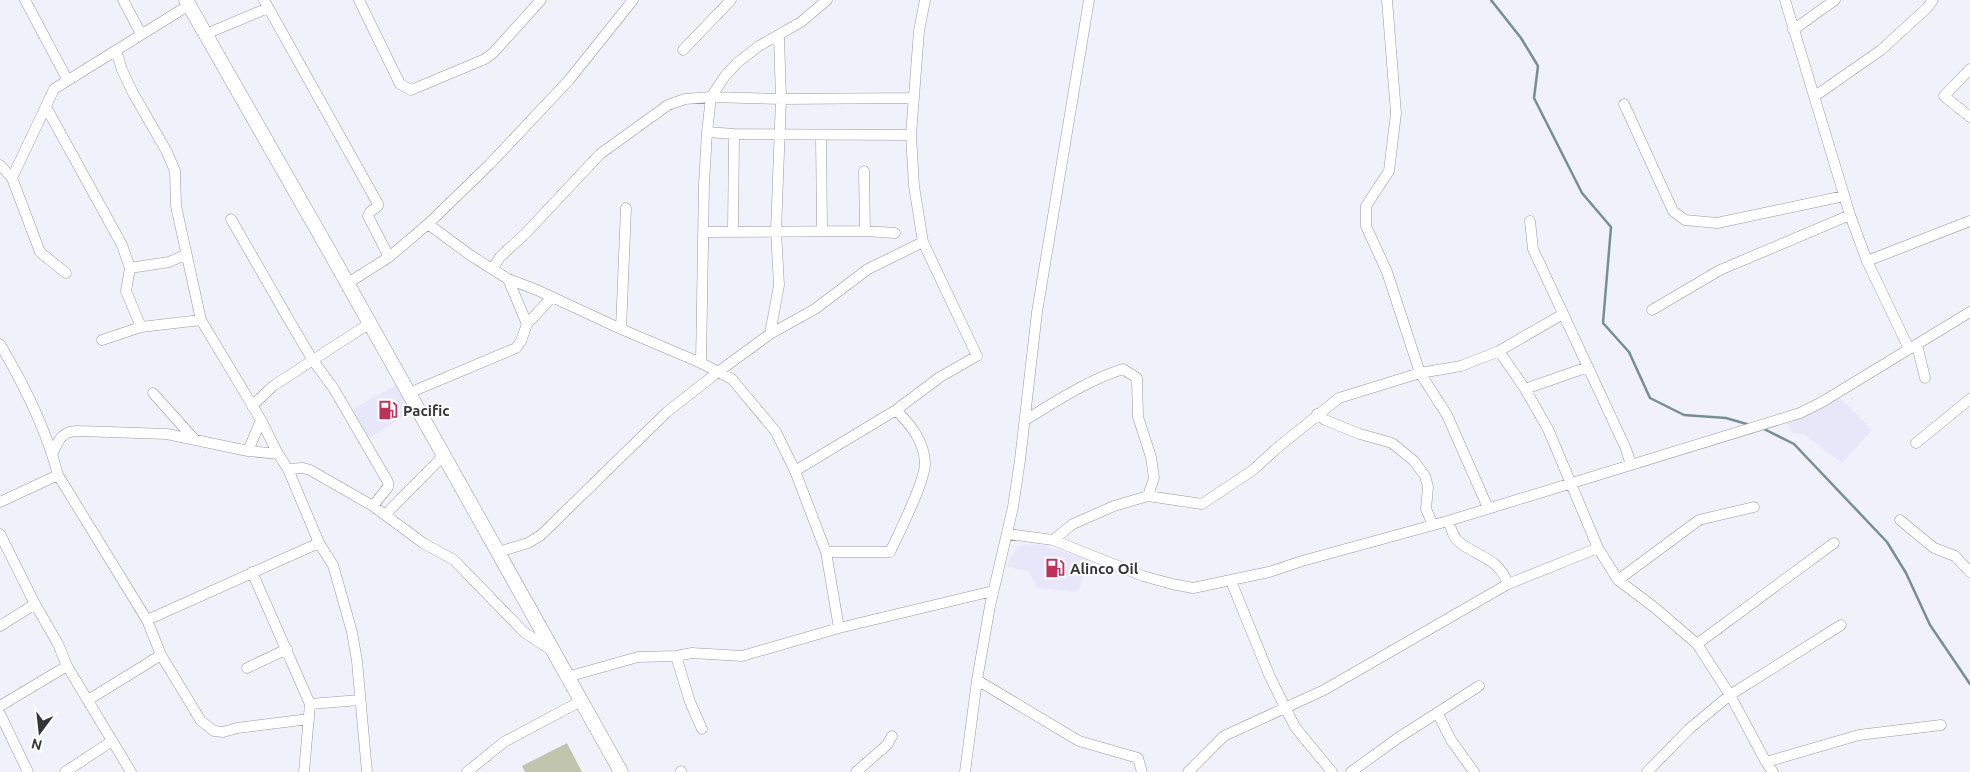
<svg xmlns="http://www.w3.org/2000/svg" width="1970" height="772" viewBox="0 0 1970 772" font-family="Ubuntu,sans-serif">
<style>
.built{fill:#e8e7f9}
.green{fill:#c1c5ae}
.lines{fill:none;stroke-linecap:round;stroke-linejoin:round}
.stream{stroke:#759092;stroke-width:2.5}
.minor-casing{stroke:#9998a2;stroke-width:11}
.major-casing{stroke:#9998a2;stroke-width:15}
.minor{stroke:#fff;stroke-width:10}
.major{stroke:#fff;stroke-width:14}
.labels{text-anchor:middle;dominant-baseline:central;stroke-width:4;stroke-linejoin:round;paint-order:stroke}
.poi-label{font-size:15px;font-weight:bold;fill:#353438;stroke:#fff;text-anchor:start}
</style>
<rect width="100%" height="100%" fill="#f1f1fb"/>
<path class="built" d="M 396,385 L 410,412 L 368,439 L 351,410 Z
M 1839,397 L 1872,430 L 1842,463 L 1805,435 L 1793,433 L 1787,423 Z
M 1025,544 L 1042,545 L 1089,560 L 1078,592 L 1037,588 L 1029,571 L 1007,567 L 1010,558 L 1018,547 Z"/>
<path class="green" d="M 567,743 L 582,772 L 525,772 L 522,766 Z"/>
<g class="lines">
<path class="stream" d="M 1491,0 L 1521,38 L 1538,66 L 1534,98 L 1582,193 L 1611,227 L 1603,323 L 1629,352 L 1650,398 L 1684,415 L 1726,418 L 1750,425
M 1762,428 L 1794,444 L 1887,542 L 1906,573 L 1930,625 L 1970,684"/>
<defs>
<path id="minor" d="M 25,0 L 67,79
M 123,0 L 141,34
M 264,0 L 378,204 L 378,206 L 370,212 L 368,216 L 389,257
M 359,0 L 400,84 L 411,90 L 485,59 L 493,53 L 541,0
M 1387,0 L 1396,113 L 1389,171 L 1366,206 L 1366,226 L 1387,272 L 1420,373 L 1447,415 L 1488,508
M 1785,0 L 1850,215 L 1867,261 L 1909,349
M 1793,30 L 1835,0
M 206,34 L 268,8
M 116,50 L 122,70 L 133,93 L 167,152 L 175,171 L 176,206 L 201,320 L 261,420 L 278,454 L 288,469 L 319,543 L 333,565 L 352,632 L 357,661 L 367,772
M 683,50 L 731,0
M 1970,69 L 1944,96 L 1970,117
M 1815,96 L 1881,50 L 1927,8 L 1933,0
M 1624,104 L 1673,211 L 1685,220 L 1717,223 L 1844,196
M 46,107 L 122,245 L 130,268 L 126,291 L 141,327
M 707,132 L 734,134 L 911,135
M 821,135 L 822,231
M 0,165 L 12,178 L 40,252 L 66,273
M 864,171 L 865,231
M 12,178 L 54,89 L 189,5
M 231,219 L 289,320 L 312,359 L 334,389 L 388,482 L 388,487 L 373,506
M 1530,221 L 1533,249 L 1626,449 L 1631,465
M 428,224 L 470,255 L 508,279 L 537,290 L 621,329 L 701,363 L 732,379 L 776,432 L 795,471 L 826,552 L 839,628
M 704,232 L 865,231 L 895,233
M 733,232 L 734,134
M 1867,261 L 1970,221
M 130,268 L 169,262 L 185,255
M 493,268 L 500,257 L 526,233 L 600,154 L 668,105 L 685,99 L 711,97 L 781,99 L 914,98
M 508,279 L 527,324
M 348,283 L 389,257 L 428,224 L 490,164 L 569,80 L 633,0
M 1652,310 L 1720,270 L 1850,215
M 621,329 L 626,208
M 770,334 L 779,285 L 776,231 L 781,99 L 779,36
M 102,340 L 141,327 L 201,320
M 0,344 C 24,385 46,428 58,475 L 147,620 L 161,655 L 201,721 L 214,731 L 223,732 L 237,728 L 309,719
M 1917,345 L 1925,378
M 1499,351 L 1563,314
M 701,363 L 704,184 L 707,132 L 711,97 L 725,76 L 738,62 L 759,46 L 801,22 L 827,0
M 1525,389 L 1588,367
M 153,393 L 195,440
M 409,393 L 516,348 L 521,341 L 527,324 L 552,297
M 252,406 L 273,386 L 370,323
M 1317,414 L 1325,420 L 1360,434 L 1392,443 L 1414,461 L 1425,476 L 1428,487 L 1426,509 L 1433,525
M 1025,420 C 1057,401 1088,380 1123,369 L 1137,378 L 1138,417 L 1151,457 L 1154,478 L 1148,496
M 1916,443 L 1970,399
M 248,451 L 261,420
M 53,453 C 58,440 63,430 79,431 L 167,434 L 248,451 L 278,454
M 288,469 L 303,468 L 310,470 L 373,506 L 423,543 L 454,560 L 524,632 L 551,650
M 795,471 L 896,410 L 940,377 L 977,356 L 923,242 L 914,186 L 911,135 L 919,31 L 925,0
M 0,502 L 58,475
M 386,514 L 444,455
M 1900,520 L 1934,548 L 1955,556 L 1970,572
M 1448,521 C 1451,527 1453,538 1459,542 C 1479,558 1498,557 1508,584
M 0,534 L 35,604 L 58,644 L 67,666 L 131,772
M 1008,534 L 1053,540 L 1143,576 L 1172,584 L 1193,588 L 1269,572 L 1302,561 L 1448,521 L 1800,413 L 1822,402 L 1970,312
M 1053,540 L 1073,524 L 1114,506 L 1148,496 L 1202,504 L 1253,470 L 1277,448 L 1339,398 L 1420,373 L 1461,366 L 1499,351 L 1525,389 L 1548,429 L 1598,548 L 1618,580 L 1654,607 L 1697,644 L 1730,695 L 1766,762 L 1773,772
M 498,552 L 528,543 L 541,535 L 667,412 L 718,372 L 770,334 L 815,309 L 868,269 L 923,242
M 826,552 L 890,552 C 899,533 925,482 925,463 C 924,441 911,425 896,410
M 252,572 L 310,704 L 304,772
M 1618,580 L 1699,520 L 1754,507
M 1231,581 L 1270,677 L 1295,727 L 1332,772
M 147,620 L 319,543
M 0,626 L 35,604
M 1697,644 L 1834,543
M 676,656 L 690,702 L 702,729
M 247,668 L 287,649
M 567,677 L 638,657 L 676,656 L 692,653 L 742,656 L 839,628 L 993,591
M 977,680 L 1079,741 L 1138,758 L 1142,772
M 88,700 L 161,655
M 310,704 L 360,700
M 0,706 L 67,666
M 0,714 L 28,772
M 1438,714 L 1451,740 L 1474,772
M 1766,762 L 1859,735 L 1941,725
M 65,772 L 112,741
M 467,772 L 504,742 L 581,701
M 681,772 L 681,771
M 856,772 L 887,745 L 892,736
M 965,772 L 977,680 L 990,606 L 1013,507 L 1020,460 L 1037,312 L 1089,0
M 1188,772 L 1224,736 L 1324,690 L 1508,584 L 1598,548
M 1351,772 L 1398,738 L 1479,686
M 1647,772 L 1689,729 L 1730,695 L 1841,625"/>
<path id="major" d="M 186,0 L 327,247 L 621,772"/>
</defs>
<use href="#minor" class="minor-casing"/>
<use href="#major" class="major-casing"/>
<use href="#minor" class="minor"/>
<use href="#major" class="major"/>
</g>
<defs>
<symbol id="fuel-bare" viewBox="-9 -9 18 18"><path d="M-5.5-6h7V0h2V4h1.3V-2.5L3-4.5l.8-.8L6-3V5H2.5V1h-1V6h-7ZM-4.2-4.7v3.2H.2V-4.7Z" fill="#bf305b" stroke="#fff" stroke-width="2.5" paint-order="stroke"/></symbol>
</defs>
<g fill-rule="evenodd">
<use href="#fuel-bare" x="374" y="396" width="28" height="28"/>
<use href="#fuel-bare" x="1041" y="554" width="28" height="28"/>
</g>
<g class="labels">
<g class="poi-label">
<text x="403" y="410">Pacific</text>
<text x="1070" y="568">Alinco Oil</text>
</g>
</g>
<g transform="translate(40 732) rotate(195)" stroke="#ffffff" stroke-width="4" paint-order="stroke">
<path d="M0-4L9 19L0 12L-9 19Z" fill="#353438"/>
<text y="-8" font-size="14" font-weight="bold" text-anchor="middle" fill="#353438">N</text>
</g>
</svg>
